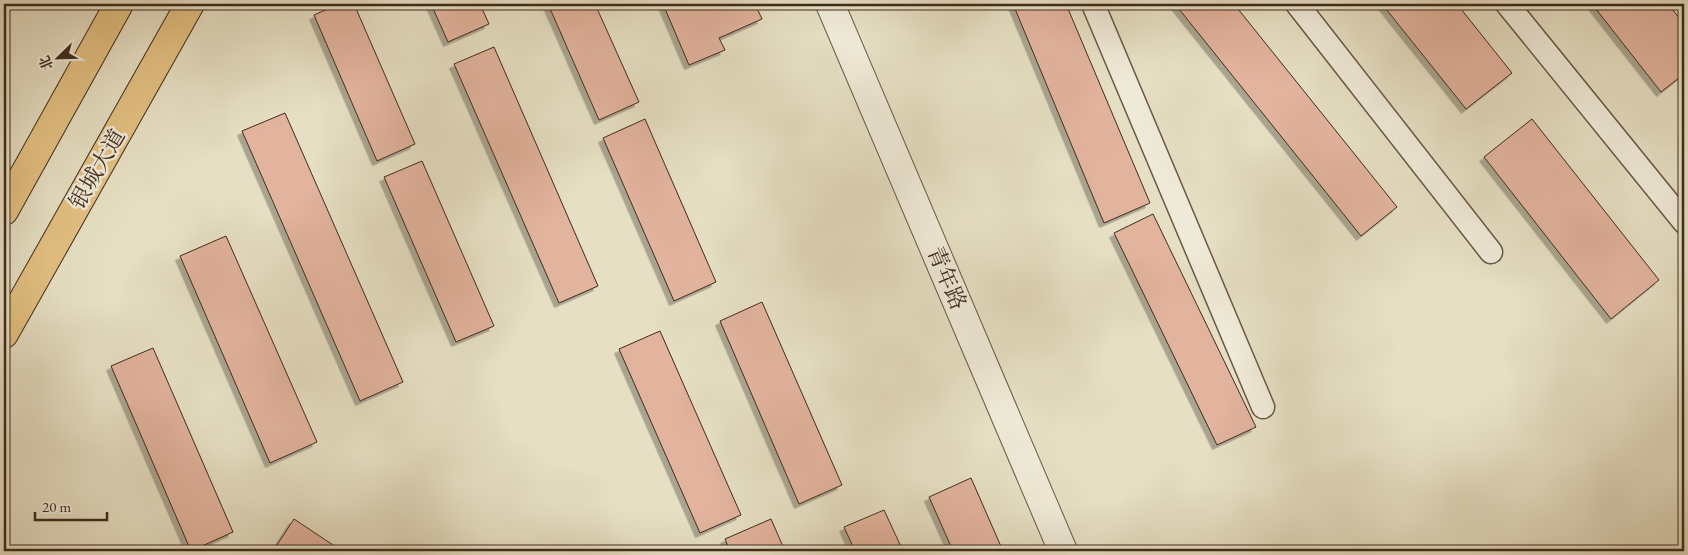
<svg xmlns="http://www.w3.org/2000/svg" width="1688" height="555" viewBox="0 0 1688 555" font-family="'EB Garamond','Noto Serif SC',serif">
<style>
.building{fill:#e2b39d;stroke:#3f2b1d;filter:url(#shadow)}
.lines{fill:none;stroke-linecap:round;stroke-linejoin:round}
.minor-casing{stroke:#695846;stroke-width:25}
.tertiary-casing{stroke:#695846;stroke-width:30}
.primary-casing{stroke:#3f2b1d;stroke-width:30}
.minor{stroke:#efead8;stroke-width:22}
.tertiary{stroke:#efead8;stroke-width:28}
.primary{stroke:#e3c082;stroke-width:28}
.labels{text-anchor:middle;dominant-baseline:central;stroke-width:5;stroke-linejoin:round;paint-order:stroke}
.street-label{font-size:22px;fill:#3f2b1d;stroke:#efead8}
</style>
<defs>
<filter id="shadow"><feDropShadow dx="-4.5" dy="4.5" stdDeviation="0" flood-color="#0004"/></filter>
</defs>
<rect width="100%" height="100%" fill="#e6dfc3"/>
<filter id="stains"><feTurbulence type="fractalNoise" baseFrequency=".004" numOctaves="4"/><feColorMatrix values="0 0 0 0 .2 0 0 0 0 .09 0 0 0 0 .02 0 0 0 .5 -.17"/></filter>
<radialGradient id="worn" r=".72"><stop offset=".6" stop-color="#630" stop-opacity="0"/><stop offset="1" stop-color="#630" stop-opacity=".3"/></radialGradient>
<path class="building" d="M 339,4 L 354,4 L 415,144 L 377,161 L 314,15 Z
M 431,4 L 480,4 L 489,24 L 448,42 Z
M 548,4 L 595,4 L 639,102 L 599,120 Z
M 663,4 L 755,4 L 762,19 L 719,38 L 725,50 L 689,65 Z
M 1013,4 L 1066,4 L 1150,203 L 1104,223 Z
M 1175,4 L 1234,4 L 1397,207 L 1361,236 Z
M 1382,4 L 1457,4 L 1512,73 L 1466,109 Z
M 1592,4 L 1668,4 L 1684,24 L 1684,74 L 1661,92 Z
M 494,47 L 598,286 L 559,303 L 454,64 Z
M 285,113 L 403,382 L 360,401 L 242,131 Z
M 645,119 L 716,282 L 674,301 L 603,138 Z
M 1532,119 L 1659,280 L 1611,319 L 1484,157 Z
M 422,161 L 494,326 L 456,342 L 384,177 Z
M 1153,214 L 1256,427 L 1217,445 L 1114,233 Z
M 226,236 L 317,442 L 270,463 L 180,256 Z
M 762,302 L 842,485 L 799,504 L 720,321 Z
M 660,331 L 741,515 L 700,533 L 619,349 Z
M 153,348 L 233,532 L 191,551 L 111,366 Z
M 971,478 L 1003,551 L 953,551 L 929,497 Z
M 884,510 L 903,551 L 855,551 L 844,527 Z
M 294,519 L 342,551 L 273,551 Z
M 771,519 L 785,551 L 730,551 L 725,539 Z"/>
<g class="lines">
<defs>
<path id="minor" d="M 1093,4 L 1263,407
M 1297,4 L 1491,252
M 1507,4 L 1684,222"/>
<path id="tertiary" d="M 830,4 L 1063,551"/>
<path id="primary" d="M 4,211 L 119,4
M 4,334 L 190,4"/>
</defs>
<use href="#minor" class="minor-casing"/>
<use href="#tertiary" class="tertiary-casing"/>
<use href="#primary" class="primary-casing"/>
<use href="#minor" class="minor"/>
<use href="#tertiary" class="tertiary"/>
<use href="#primary" class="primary"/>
</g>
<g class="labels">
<g class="street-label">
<text transform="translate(97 169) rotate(-60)">银城大道</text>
<text transform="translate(947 278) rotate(67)">青年路</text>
</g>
</g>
<rect width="1688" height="555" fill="none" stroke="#e6dfc3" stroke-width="20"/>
<rect x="5" y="5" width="1678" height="545" fill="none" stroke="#3f2b1d" stroke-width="2.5"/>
<rect x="10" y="10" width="1668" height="535" fill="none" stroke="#3f2b1d"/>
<g transform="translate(58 58) rotate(247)" stroke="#efead8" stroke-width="4" paint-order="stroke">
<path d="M0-4L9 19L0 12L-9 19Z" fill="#3f2b1d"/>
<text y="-8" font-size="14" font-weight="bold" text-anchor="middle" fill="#3f2b1d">北</text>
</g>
<path d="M35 512v8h72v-8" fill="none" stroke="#3f2b1d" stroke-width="2.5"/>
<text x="42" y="512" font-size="15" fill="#3f2b1d" stroke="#efead8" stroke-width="4" paint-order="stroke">20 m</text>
<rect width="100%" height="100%" filter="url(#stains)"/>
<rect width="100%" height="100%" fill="url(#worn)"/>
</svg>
